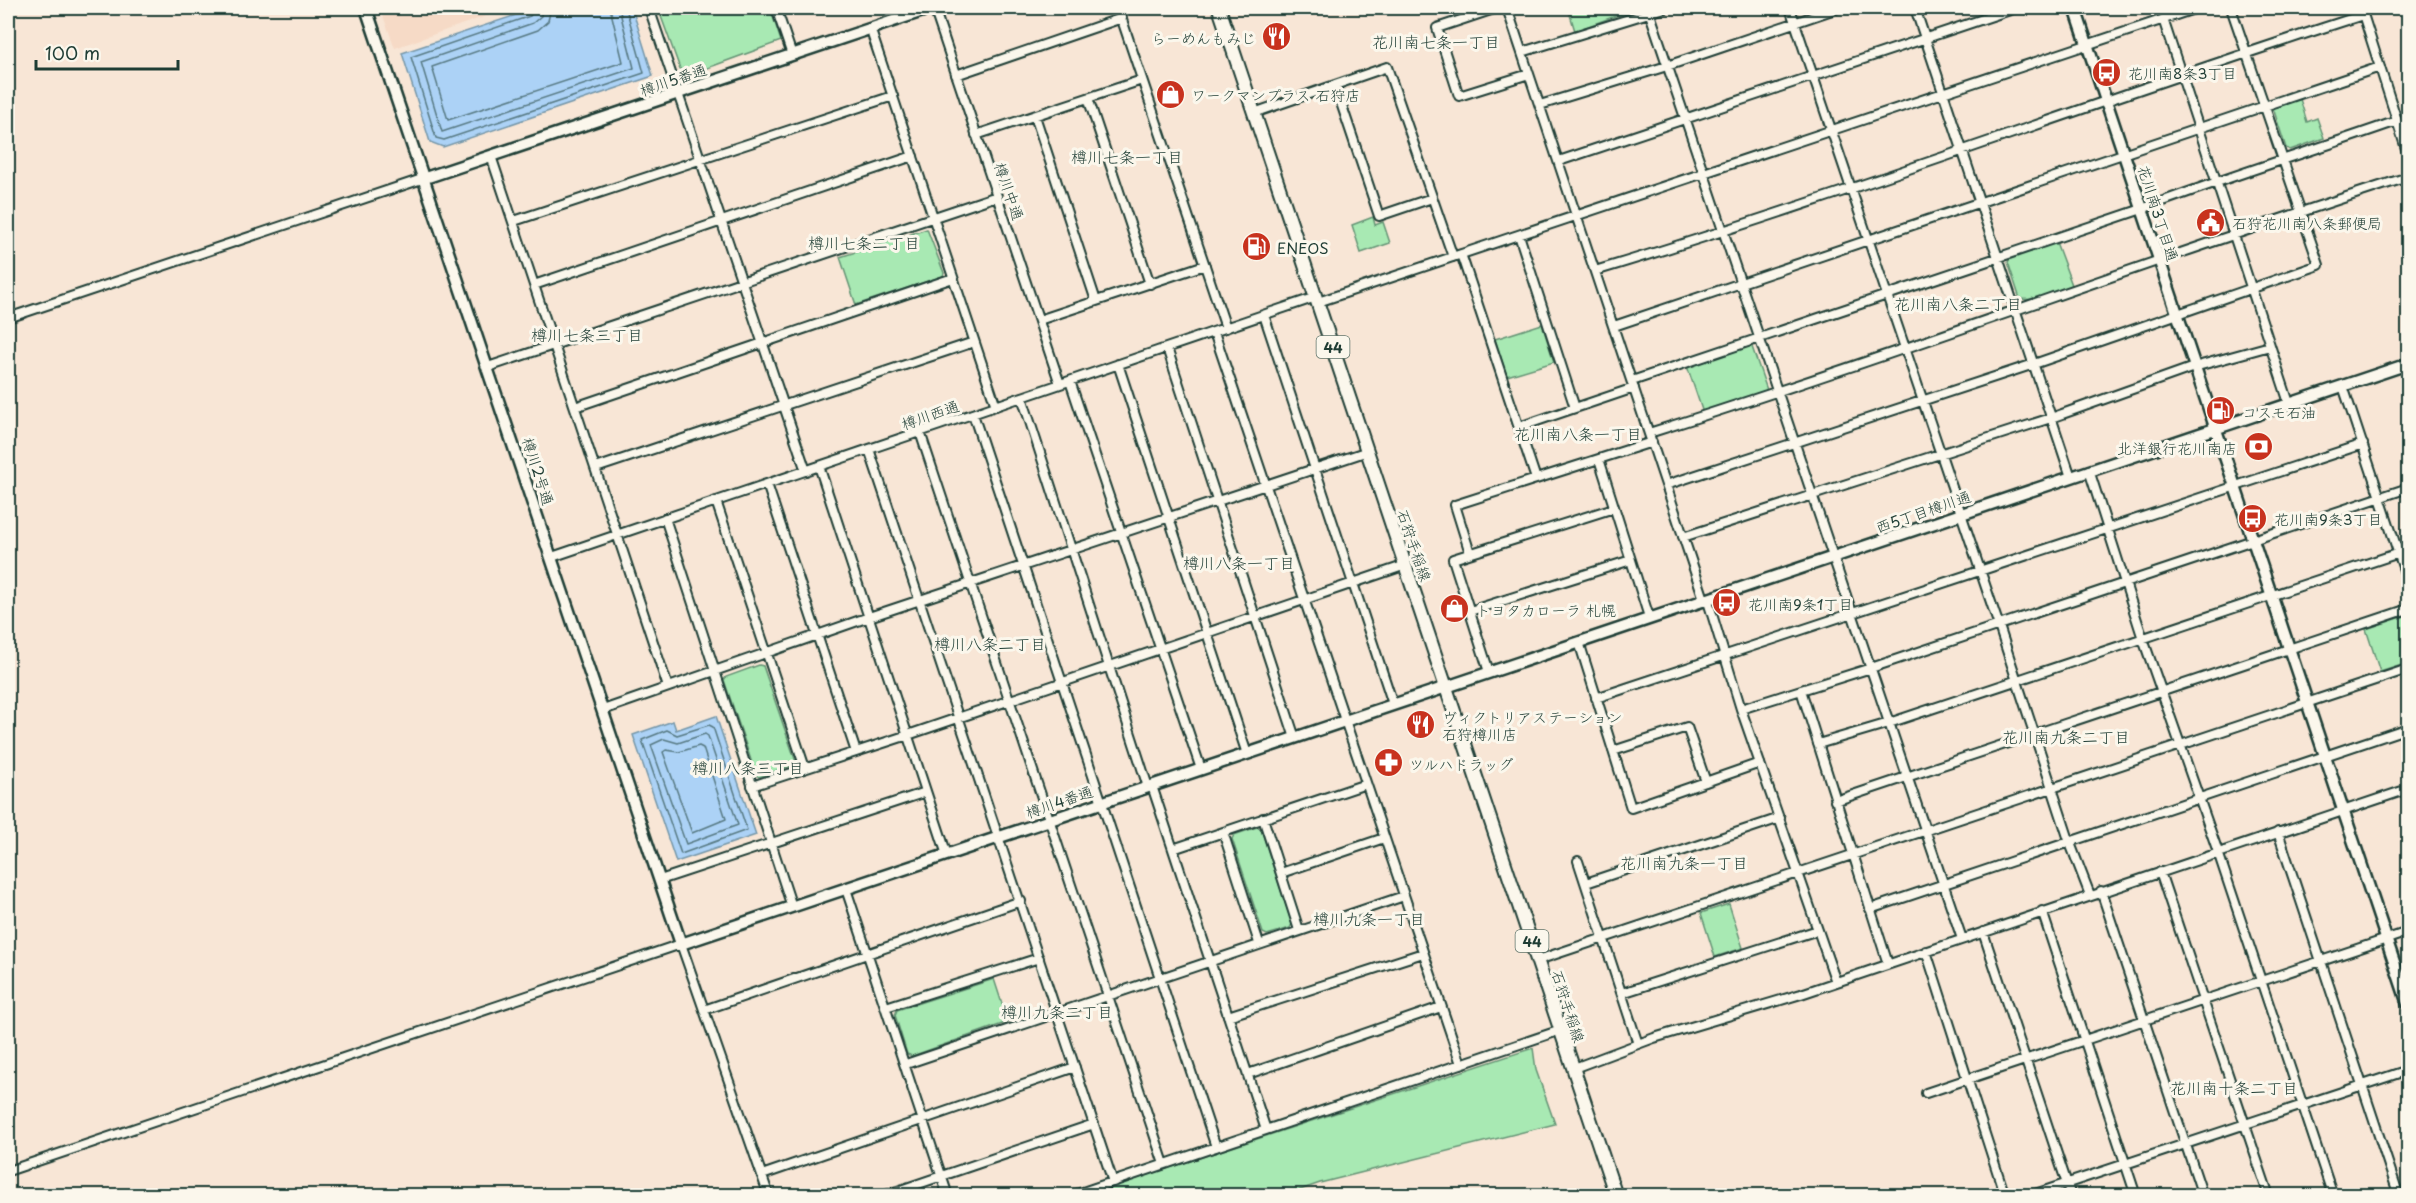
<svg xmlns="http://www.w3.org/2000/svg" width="2416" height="1203" viewBox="0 0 2416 1203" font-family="'Playpen Sans','Klee One',sans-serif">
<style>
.built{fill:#f6dac6}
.green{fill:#a8e9b3;stroke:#649374;stroke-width:1.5}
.water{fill:#acd2f6;stroke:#7496a8;stroke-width:1.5}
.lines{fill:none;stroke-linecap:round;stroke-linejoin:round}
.shore{stroke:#577982;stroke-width:1.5}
.street-casing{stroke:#1f3d34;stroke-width:12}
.secondary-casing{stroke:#1f3d34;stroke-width:15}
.primary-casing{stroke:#1f3d34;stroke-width:16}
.street{stroke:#fbf7ec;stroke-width:8}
.secondary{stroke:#fbf7ec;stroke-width:10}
.primary{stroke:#fbf7ec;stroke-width:12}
.labels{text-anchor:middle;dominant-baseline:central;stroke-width:6;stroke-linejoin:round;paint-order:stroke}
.shield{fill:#fbf7ec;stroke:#61756b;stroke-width:1.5}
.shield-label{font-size:14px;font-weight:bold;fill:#1f3d34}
.poi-label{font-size:15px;fill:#1f3d34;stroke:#fbf7ec;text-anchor:start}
.street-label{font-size:15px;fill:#1f3d34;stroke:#fbf7ec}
.neighbourhood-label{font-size:16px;fill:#1f3d34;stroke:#fbf7ec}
</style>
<rect width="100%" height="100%" fill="#f8e6d6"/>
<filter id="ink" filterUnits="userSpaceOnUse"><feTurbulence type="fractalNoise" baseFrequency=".0167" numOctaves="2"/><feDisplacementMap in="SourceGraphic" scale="12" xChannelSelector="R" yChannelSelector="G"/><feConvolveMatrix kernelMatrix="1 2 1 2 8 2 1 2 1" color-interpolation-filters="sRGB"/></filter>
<g filter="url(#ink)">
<path class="built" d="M 380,8 L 509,8 L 395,48 Z"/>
<path class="green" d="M 448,8 L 479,8 L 451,17 Z
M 658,8 L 770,8 L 781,41 L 683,77 Z
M 1568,8 L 1637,8 L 1575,31 Z
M 2300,99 L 2307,122 L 2317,118 L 2324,138 L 2290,150 L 2286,148 L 2273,108 Z
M 1373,217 L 1375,225 L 1383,222 L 1390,243 L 1361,253 L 1352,225 Z
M 927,229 L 944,273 L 943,276 L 856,305 L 840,257 Z
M 2056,242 L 2072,285 L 2042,300 L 2020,299 L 2008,262 C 2017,245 2039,244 2056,242 Z
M 1542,324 L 1554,362 L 1507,376 L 1495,339 Z
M 1751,344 L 1767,390 L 1703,413 L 1687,366 Z
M 2408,615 L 2408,663 L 2380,672 L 2366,629 Z
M 759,665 L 763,666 L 796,762 L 794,765 L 759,777 L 756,775 L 724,680 L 726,677 Z
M 1257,827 L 1261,829 L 1292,924 L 1290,928 L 1267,935 L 1263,933 L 1232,839 L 1234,835 Z
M 1729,904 L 1743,948 L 1715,957 L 1701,913 Z
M 994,979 L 1008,1022 L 912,1056 L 907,1054 L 895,1015 L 897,1010 Z
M 1533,1048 L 1536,1070 L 1555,1124 L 1320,1183 L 1283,1196 L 1087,1195 Z"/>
<path class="water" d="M 537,8 L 632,8 L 653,76 L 443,147 L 430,142 L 402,53 Z
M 716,716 L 756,835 L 676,862 L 633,735 L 673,721 L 676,730 Z"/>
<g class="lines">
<path class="shore" d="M 535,8 L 530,16 L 411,57 L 436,138 L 444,140 L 644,73 L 626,8
M 542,8 L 541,16 L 533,23 L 421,62 L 442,132 L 634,68 L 619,8
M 551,8 L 548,21 L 538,30 L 432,67 L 448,120 L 623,62 L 610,8
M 709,725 L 713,727 L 747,830 L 681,854 L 642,740 L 667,730 L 677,735 Z
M 705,734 L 708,736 L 738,825 L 686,844 L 651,745 L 664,739 L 678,743 Z
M 699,746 L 703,748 L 726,819 L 692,833 L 663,752 L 666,750 L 679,752 Z"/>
<defs>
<path id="street" d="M 649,8 L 806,471
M 776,8 L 792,55
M 934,8 L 1060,384
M 1118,8 L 1226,328
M 1497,8 L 1437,28 L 1459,96 L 1529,74
M 1507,8 L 1704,599
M 1648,8 L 1962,939
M 1790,8 L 1999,626 L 2070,843 L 2090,895
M 1915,8 L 2071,477
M 2361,8 L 2408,155
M 2163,19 L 2289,403
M 870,28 L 996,406
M 1522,52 L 1665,8
M 956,75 L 1122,18
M 1335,85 L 1379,216 L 1432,198
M 1088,98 L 1150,284
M 1540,105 L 1667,66 L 1838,8
M 1254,113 L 1387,67 L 1453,257
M 1035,116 L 1096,301
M 976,135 L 1142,80
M 491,156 L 668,687
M 1559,161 L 2016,8
M 514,221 L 893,96
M 1519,235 L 1575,408
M 1461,254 L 1536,479
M 1595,271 C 1854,193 2106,97 2363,15
M 534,285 L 913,156
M 1318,302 L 2197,8
M 1264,315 L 1393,704
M 8,318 L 425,178
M 1039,320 L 1205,265
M 1614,326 L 2380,67
M 1214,332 L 1461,1064
M 1167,348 L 1295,738
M 1118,364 L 1247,754
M 488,367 L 997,196
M 1070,381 L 1201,769
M 1632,381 L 2142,209 C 2226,177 2312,151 2397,121
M 2343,386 L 2408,582
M 1022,397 L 1148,787
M 575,407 L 953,278
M 973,414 L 1216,1147
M 1519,427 L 1634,388
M 920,432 L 1164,1164
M 1649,433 C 1904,353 2154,258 2408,177
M 869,449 L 1113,1182
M 1599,459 L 1649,617
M 819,466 L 947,855
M 596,468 L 974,342
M 2089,470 L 2143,639 L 2218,852 L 2333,1196
M 767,484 L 856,752
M 1666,485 L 2034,364 L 2319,265 L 2231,8
M 716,501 L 805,768
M 665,518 L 792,907
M 1683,537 L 2051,418 L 2194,367 L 2270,346
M 1470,553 L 1455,505 L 1652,442
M 552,557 L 1316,297
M 1707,598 L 1741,709 L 1871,668 L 2408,488
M 1470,611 L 1631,560
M 1579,642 L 1631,808 L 1760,763
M 1489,672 L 1453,559 L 1614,508
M 1801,690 L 1888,964
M 1596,698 L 2363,444
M 1741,709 L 1836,982
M 603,710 L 869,617 L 1368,451
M 1818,744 L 1889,723 L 2408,550
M 1613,751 L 1687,727 L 1706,782
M 752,786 L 908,735 L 1406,565
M 1152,786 L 1266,1130
M 1835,801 L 2408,609
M 1263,818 L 1299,930
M 1223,832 L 1259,943
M 2278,832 L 2399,1196
M 1173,849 L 1366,784
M 1578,861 L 1638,1044
M 2160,872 L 2269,1196
M 1281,873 L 1384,838
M 660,880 L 926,792
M 1586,883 L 1780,818
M 846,889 L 948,1196
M 2101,891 L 2203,1196
M 1870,909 L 2408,728
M 2042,911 L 2136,1196
M 1983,932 L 2071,1196
M 1926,951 L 2005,1196
M 1538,960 L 2408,669
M 1622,993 L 1818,930
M 886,1007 L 1039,958
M 704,1010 L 1021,901
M 1228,1016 L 1423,953
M 906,1064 L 1404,896
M 1574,1068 L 1654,1038 L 1801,994 L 2408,789
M 1248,1074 L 1441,1007
M 1926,1093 L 2408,932
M 8,1171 L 681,944 L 769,1196
M 762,1175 L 1075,1067
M 883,1196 L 1094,1124
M 1071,1196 L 1561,1030
M 2029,1196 L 2408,1070"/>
<path id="secondary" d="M 366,8 L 681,944 L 2408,364
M 2075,8 L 2408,1004
M 425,178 L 932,8"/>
<path id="primary" d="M 1219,8 L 1616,1196"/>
</defs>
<use href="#street" class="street-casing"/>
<use href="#secondary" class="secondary-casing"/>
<use href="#primary" class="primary-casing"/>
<use href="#street" class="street"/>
<use href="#secondary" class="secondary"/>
<use href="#primary" class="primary"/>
</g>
</g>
<defs>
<symbol id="restaurant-disc" viewBox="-11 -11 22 22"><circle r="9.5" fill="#c8321e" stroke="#fbf7ec"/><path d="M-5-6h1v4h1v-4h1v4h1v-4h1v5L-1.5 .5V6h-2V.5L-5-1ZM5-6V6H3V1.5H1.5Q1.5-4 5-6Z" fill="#fff"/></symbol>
<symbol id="bus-disc" viewBox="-11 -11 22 22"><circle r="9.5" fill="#c8321e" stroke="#fbf7ec"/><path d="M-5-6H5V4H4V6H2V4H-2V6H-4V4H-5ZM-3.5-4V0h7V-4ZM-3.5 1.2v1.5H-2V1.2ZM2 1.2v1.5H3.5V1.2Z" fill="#fff"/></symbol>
<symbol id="shop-disc" viewBox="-11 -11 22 22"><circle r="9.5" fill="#c8321e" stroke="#fbf7ec"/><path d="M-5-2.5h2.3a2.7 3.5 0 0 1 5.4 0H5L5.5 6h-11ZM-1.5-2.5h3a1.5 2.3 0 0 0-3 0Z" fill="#fff"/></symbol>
<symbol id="civic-disc" viewBox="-11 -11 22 22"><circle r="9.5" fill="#c8321e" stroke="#fbf7ec"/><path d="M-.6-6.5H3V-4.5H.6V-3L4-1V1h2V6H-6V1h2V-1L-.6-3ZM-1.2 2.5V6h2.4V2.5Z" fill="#fff"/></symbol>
<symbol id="fuel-disc" viewBox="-11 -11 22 22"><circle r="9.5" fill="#c8321e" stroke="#fbf7ec"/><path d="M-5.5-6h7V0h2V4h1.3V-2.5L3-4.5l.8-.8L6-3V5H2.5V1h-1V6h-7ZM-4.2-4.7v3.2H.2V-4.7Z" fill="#fff"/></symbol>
<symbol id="bank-disc" viewBox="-11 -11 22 22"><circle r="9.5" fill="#c8321e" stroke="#fbf7ec"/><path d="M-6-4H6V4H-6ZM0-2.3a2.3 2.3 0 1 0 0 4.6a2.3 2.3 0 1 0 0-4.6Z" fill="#fff"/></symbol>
<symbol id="pharmacy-disc" viewBox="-11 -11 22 22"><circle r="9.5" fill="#c8321e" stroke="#fbf7ec"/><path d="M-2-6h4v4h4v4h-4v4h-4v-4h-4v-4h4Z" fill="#fff"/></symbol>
</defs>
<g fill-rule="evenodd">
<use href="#restaurant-disc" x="1260" y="20" width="33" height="33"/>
<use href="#bus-disc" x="2090" y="56" width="33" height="33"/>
<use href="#shop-disc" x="1154" y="78" width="33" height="33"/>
<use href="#civic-disc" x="2194" y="206" width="33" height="33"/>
<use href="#fuel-disc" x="1240" y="230" width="33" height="33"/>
<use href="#fuel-disc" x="2204" y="394" width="33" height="33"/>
<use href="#bank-disc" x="2242" y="430" width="33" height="33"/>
<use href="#bus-disc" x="2236" y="502" width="33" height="33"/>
<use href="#bus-disc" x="1710" y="586" width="33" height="33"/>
<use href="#shop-disc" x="1438" y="592" width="33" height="33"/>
<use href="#restaurant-disc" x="1404" y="708" width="33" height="33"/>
<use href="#pharmacy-disc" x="1372" y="746" width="33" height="33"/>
</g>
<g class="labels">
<g class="shield">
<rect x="1316.5" y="336" width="33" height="22" rx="4.5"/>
<rect x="1515.5" y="930" width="33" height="22" rx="4.5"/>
</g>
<g class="shield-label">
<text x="1333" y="347">44</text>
<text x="1532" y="941">44</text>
</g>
<g class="poi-label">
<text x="1256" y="37" text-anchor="end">らーめんもみじ</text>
<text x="2128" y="72">花川南8条3丁目</text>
<text x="1191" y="94">ワークマンプラス 石狩店</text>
<text x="2232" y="222">石狩花川南八条郵便局</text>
<text x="1277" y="247">ENEOS</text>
<text x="2242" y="411">コスモ石油</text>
<text x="2237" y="447" text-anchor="end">北洋銀行花川南店</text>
<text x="2274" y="518">花川南9条3丁目</text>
<text x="1748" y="603">花川南9条1丁目</text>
<text x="1476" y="609">トヨタカローラ 札幌</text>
<text x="1442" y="716">ヴィクトリアステーション<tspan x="1442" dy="17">石狩樽川店</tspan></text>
<text x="1409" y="763">ツルハドラッグ</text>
</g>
<g class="street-label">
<text transform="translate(673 79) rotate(-19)">樽川5番通</text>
<text transform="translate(1010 191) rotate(71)">樽川中通</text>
<text transform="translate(2159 213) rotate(72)">花川南3丁目通</text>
<text transform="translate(930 414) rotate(-19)">樽川西通</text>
<text transform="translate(539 471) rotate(72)">樽川2号通</text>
<text transform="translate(1923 511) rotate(-19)">西5丁目樽川通</text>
<text transform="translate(1415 545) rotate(71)">石狩手稲線</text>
<text transform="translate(1059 801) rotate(-19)">樽川4番通</text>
<text transform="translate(1569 1006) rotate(72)">石狩手稲線</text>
</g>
<g class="neighbourhood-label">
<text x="1436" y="41">花川南七条一丁目</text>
<text x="1127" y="156">樽川七条一丁目</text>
<text x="864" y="242">樽川七条二丁目</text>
<text x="1958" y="303">花川南八条二丁目</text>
<text x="587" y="334">樽川七条三丁目</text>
<text x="1578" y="433">花川南八条一丁目</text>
<text x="1239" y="562">樽川八条一丁目</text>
<text x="990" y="643">樽川八条二丁目</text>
<text x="2066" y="736">花川南九条二丁目</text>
<text x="748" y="767">樽川八条三丁目</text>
<text x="1684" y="862">花川南九条一丁目</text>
<text x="1369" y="918">樽川九条一丁目</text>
<text x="1057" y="1011">樽川九条二丁目</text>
<text x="2234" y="1087">花川南十条二丁目</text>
</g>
</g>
<rect width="2416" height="1203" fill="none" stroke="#fbf7ec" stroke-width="30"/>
<rect x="15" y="15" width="2386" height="1173" fill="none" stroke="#1f3d34" stroke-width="2" filter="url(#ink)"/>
<path d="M36 60v9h142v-9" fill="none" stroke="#1f3d34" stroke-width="3"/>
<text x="45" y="60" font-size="18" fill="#1f3d34" stroke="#fbf7ec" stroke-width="4.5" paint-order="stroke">100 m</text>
</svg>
